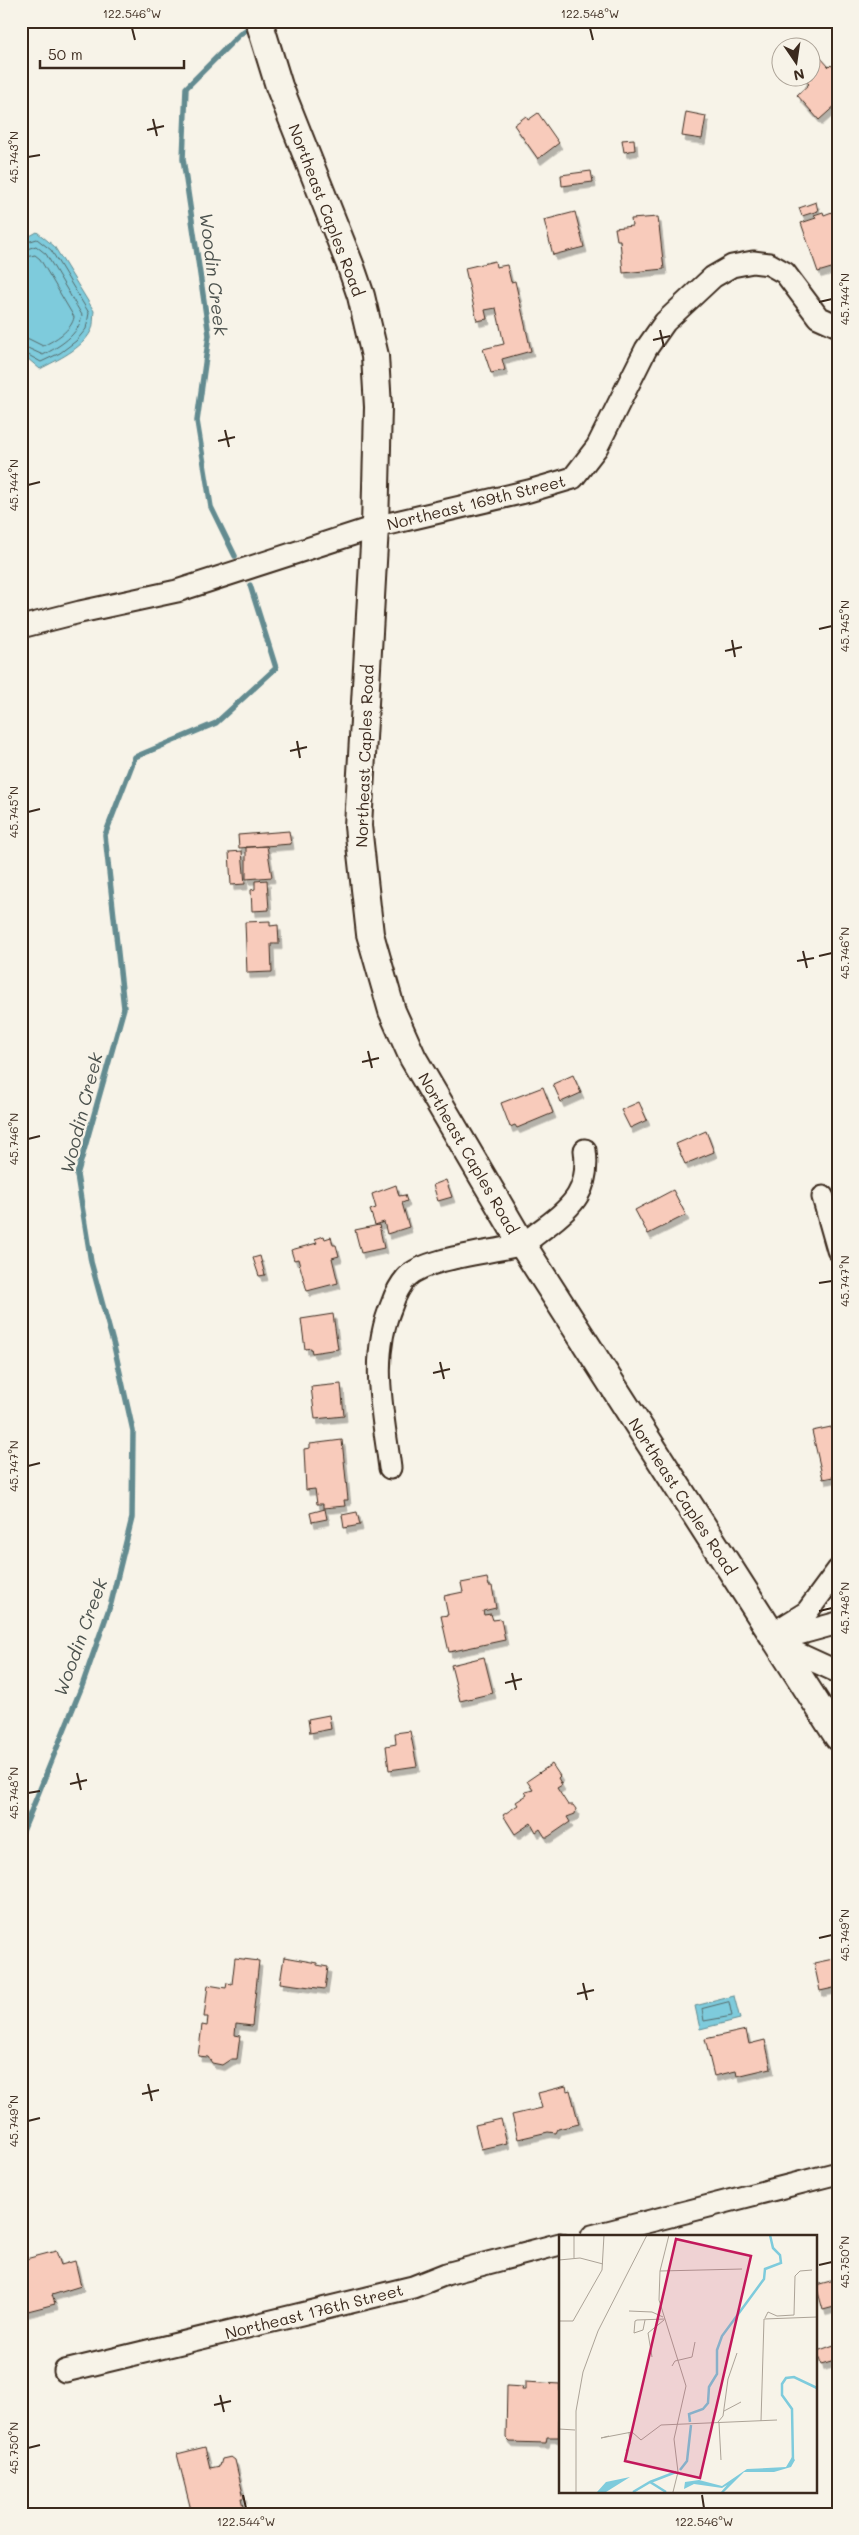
<svg xmlns="http://www.w3.org/2000/svg" width="859" height="2535" viewBox="0 0 859 2535" font-family="Mali,sans-serif">
<style>
.water{fill:#7ecbdc;stroke:#638b90}
.lines{fill:none;stroke-linecap:round;stroke-linejoin:round}
.shore{stroke:#566a6a;stroke-width:1}
.stream{stroke:#638b90;stroke-width:5.5}
.building{fill:#f8cbbb;stroke:#3b2a1e;filter:url(#shadow)}
.minor-casing{stroke:#3b2a1e;stroke-width:25}
.major-casing{stroke:#3b2a1e;stroke-width:30}
.minor{stroke:#f7f3e8;stroke-width:21}
.major{stroke:#f7f3e8;stroke-width:26}
.ticks{fill:none;stroke:#3b2a1e;stroke-width:2}
.labels{text-anchor:middle;dominant-baseline:central;stroke-width:4.5;stroke-linejoin:round;paint-order:stroke}
.street-label{font-size:16px;fill:#3b2a1e;stroke:#f7f3e8}
.water-label{font-size:18px;font-style:italic;fill:#4c524e;stroke:#f7f3e8}
.inset-river{fill:none;stroke:#7ecbdc;stroke-width:2.5}
.inset-road{fill:none;stroke:#aca397;stroke-width:1}
.view{fill:#c2185b;fill-opacity:0.15;stroke:#c2185b;stroke-width:2.5}
.inset-edge{fill:none;stroke:#3b2a1e;stroke-width:2.5}
.neatline{fill:none;stroke:#3b2a1e;stroke-width:2}
.ticks-label{font-size:12px;text-anchor:middle;fill:#3b2a1e}
</style>
<defs>
<filter id="shadow"><feDropShadow dx="3" dy="5.5" stdDeviation="0" flood-color="#0004"/></filter>
</defs>
<rect width="100%" height="100%" fill="#f7f3e8"/>
<filter id="ink" filterUnits="userSpaceOnUse"><feTurbulence type="fractalNoise" baseFrequency=".02" numOctaves="2"/><feDisplacementMap in="SourceGraphic" scale="10" xChannelSelector="R" yChannelSelector="G"/><feConvolveMatrix kernelMatrix="1 2 1 2 8 2 1 2 1" color-interpolation-filters="sRGB"/></filter>
<g filter="url(#ink)">
<path class="water" d="M 37,232 L 54,246 L 94,311 C 93,317 94,326 91,331 C 82,349 57,360 40,369 L 21,353 L 21,241 Z
M 734,1996 L 740,2019 L 700,2029 L 695,2006 Z"/>
<g class="lines">
<path class="shore" d="M 21,244 L 37,239 L 51,250 L 89,313 L 86,329 L 76,341 L 60,353 L 41,362 L 21,351
M 21,251 L 36,246 L 46,254 L 82,315 C 79,335 60,346 43,355 L 21,345
M 21,258 L 35,255 L 40,259 L 74,317 C 72,330 55,340 43,346 L 29,339 L 21,337
M 729,2002 L 732,2016 L 704,2021 L 702,2009 Z"/>
<path class="stream" d="M 235,556 L 211,507 L 197,421 L 209,335 L 183,159 L 186,88 L 240,34 L 253,25
M 21,1836 L 82,1686 L 111,1603 L 132,1518 L 133,1431 L 114,1346 L 91,1262 L 77,1175 L 124,1008 L 105,835 L 135,757 L 216,723 L 276,668 L 250,585"/>
</g>
<path class="building" d="M 820,57 L 829,67 L 831,65 L 838,72 L 838,103 L 819,120 L 797,95 L 809,84 L 803,78 L 812,78 L 812,64 Z
M 686,112 L 706,116 L 702,139 L 682,136 Z
M 538,113 L 559,143 L 538,159 L 514,125 L 526,116 L 528,120 Z
M 634,139 L 635,150 L 624,152 L 622,140 Z
M 591,171 L 593,182 L 562,186 L 561,175 Z
M 816,202 L 818,211 L 802,216 L 799,208 Z
M 575,212 L 584,247 L 553,255 L 544,220 Z
M 823,212 L 824,215 L 832,212 L 838,227 L 838,266 L 818,272 L 801,223 L 816,218 L 814,215 Z
M 658,217 L 664,269 L 623,273 L 620,240 L 617,240 L 615,228 L 632,226 L 631,219 Z
M 495,261 L 496,267 L 507,265 L 511,282 L 515,281 L 531,351 L 502,359 L 505,370 L 491,373 L 483,349 L 504,344 L 496,308 L 485,310 L 487,319 L 477,321 L 465,268 Z
M 289,831 L 291,844 L 239,848 L 238,835 Z
M 267,846 L 272,877 L 246,879 L 246,847 Z
M 242,851 L 245,884 L 231,885 L 229,852 Z
M 267,880 L 269,910 L 252,911 L 251,890 L 255,889 L 255,881 Z
M 270,921 L 270,926 L 278,925 L 279,944 L 271,944 L 272,972 L 247,973 L 245,922 Z
M 573,1075 L 581,1093 L 561,1102 L 553,1084 Z
M 543,1087 L 553,1113 L 517,1128 L 515,1125 L 510,1127 L 501,1103 Z
M 639,1102 L 647,1120 L 630,1128 L 621,1110 Z
M 706,1131 L 714,1152 L 685,1164 L 676,1144 Z
M 446,1180 L 452,1197 L 438,1201 L 433,1185 Z
M 396,1185 L 399,1196 L 405,1195 L 407,1201 L 402,1203 L 409,1227 L 387,1234 L 384,1222 L 375,1225 L 370,1210 L 376,1208 L 372,1194 Z
M 673,1190 L 686,1215 L 648,1234 L 635,1210 Z
M 379,1225 L 384,1248 L 361,1253 L 355,1230 Z
M 324,1236 L 325,1239 L 331,1237 L 333,1245 L 336,1245 L 339,1256 L 332,1258 L 338,1283 L 307,1291 L 298,1259 L 294,1260 L 291,1250 L 317,1243 L 315,1239 Z
M 260,1256 L 265,1275 L 259,1276 L 253,1258 Z
M 333,1314 L 338,1349 L 312,1353 L 311,1348 L 305,1349 L 301,1319 Z
M 341,1384 L 344,1416 L 315,1419 L 311,1387 Z
M 831,1427 L 833,1438 L 838,1437 L 838,1476 L 823,1479 L 812,1431 Z
M 342,1440 L 348,1500 L 344,1500 L 345,1506 L 323,1508 L 323,1504 L 317,1504 L 315,1489 L 306,1490 L 304,1449 L 310,1448 L 310,1444 Z
M 325,1509 L 327,1519 L 312,1522 L 310,1513 Z
M 357,1512 L 360,1525 L 344,1528 L 342,1515 Z
M 487,1578 L 489,1586 L 492,1586 L 496,1608 L 483,1611 L 484,1615 L 491,1614 L 493,1620 L 501,1619 L 505,1640 L 449,1652 L 441,1616 L 448,1615 L 444,1596 L 463,1592 L 461,1583 Z
M 484,1657 L 493,1693 L 460,1701 L 451,1665 Z
M 329,1715 L 331,1729 L 310,1733 L 308,1719 Z
M 410,1731 L 417,1766 L 389,1770 L 386,1746 L 396,1744 L 395,1733 Z
M 552,1764 L 560,1776 L 558,1778 L 562,1785 L 557,1788 L 568,1805 L 573,1805 L 576,1809 L 575,1814 L 567,1817 L 570,1822 L 548,1837 L 545,1837 L 540,1829 L 536,1832 L 531,1823 L 515,1834 L 503,1815 L 518,1805 L 516,1802 L 527,1795 L 525,1792 L 533,1790 L 527,1781 Z
M 284,1957 L 317,1963 L 317,1965 L 328,1967 L 325,1989 L 280,1983 Z
M 235,1958 L 259,1961 L 252,2026 L 236,2024 L 235,2035 L 240,2036 L 237,2059 L 231,2059 L 222,2065 L 212,2063 L 208,2057 L 198,2056 L 202,2025 L 207,2026 L 208,2017 L 204,2017 L 208,1985 L 226,1988 L 227,1983 L 232,1984 Z
M 838,1958 L 838,1987 L 820,1991 L 814,1963 Z
M 746,2030 L 749,2044 L 765,2040 L 771,2068 L 737,2076 L 736,2071 L 714,2076 L 705,2039 Z
M 566,2086 L 567,2091 L 570,2090 L 579,2124 L 558,2129 L 556,2133 L 548,2132 L 518,2139 L 512,2115 L 542,2108 L 538,2093 Z
M 501,2119 L 507,2143 L 481,2149 L 475,2125 Z
M 56,2251 L 61,2265 L 75,2261 L 81,2286 L 52,2295 L 55,2304 L 24,2312 L 21,2283 L 26,2282 L 22,2260 Z
M 838,2279 L 838,2306 L 823,2310 L 816,2285 Z
M 834,2345 L 838,2360 L 821,2365 L 817,2351 Z
M 525,2382 L 560,2384 L 559,2437 L 547,2437 L 546,2443 L 510,2442 L 506,2438 L 507,2386 L 523,2387 L 522,2390 L 525,2390 Z
M 205,2447 L 210,2468 L 220,2466 L 222,2459 L 231,2457 L 235,2460 L 244,2498 L 241,2498 L 243,2507 L 241,2510 L 228,2514 L 195,2514 L 194,2509 L 191,2510 L 177,2454 Z"/>
<g class="lines">
<defs>
<path id="minor" d="M 21,627 L 80,612 L 177,591 L 375,527 L 529,491 L 573,478 L 597,447 L 646,349 L 665,322 L 713,277 L 732,266 L 753,262 L 769,264 L 785,273 L 818,317 L 838,326
M 823,1197 L 838,1250
M 390,1468 C 383,1412 369,1357 392,1304 C 395,1295 401,1284 407,1277 C 428,1257 490,1253 519,1245 C 528,1242 537,1233 544,1228 C 574,1206 590,1189 585,1150
M 772,1634 L 807,1612 L 838,1570
M 776,1640 L 838,1623
M 779,1645 L 838,1672
M 592,2236 L 838,2173
M 65,2371 L 413,2287 L 446,2274 L 560,2244"/>
<path id="major" d="M 259,21 L 279,86 L 351,267 L 361,296 L 375,356 L 378,407 L 375,527 L 358,826 L 370,934 L 392,1011 L 413,1058 L 522,1244 L 838,1737"/>
</defs>
<use href="#minor" class="minor-casing"/>
<use href="#major" class="major-casing"/>
<use href="#minor" class="minor"/>
<use href="#major" class="major"/>
</g>
</g>
<path class="ticks" d="M 132,28 L 135,40M 590,28 L 593,40M 153,119 L 157,136M 147,130 L 164,126M 28,157 L 40,155M 819,302 L 832,299M 660,330 L 664,347M 653,340 L 670,336M 225,430 L 229,447M 218,441 L 235,437M 28,485 L 40,482M 819,629 L 832,626M 732,640 L 735,657M 725,651 L 742,647M 297,741 L 300,758M 290,751 L 307,747M 28,812 L 40,809M 803,951 L 807,968M 819,956 L 832,953M 797,961 L 814,958M 368,1051 L 372,1068M 362,1062 L 379,1058M 28,1139 L 40,1136M 819,1283 L 832,1281M 440,1362 L 444,1379M 433,1373 L 450,1369M 28,1466 L 40,1463M 819,1611 L 832,1608M 512,1673 L 516,1690M 505,1683 L 522,1679M 77,1773 L 81,1790M 70,1784 L 87,1780M 28,1793 L 40,1791M 819,1938 L 832,1935M 583,1983 L 587,2000M 577,1994 L 594,1990M 148,2084 L 152,2101M 142,2094 L 159,2090M 28,2121 L 40,2118M 819,2265 L 832,2262M 220,2395 L 224,2412M 214,2405 L 231,2401M 28,2448 L 40,2445M 243,2495 L 246,2508M 702,2495 L 704,2508"/>
<g class="labels">
<g class="street-label">
<text transform="translate(327 210) rotate(69)">Northeast Caples Road</text>
<text transform="translate(476 502) rotate(-14)">Northeast 169th Street</text>
<text transform="translate(364 756) rotate(-88)">Northeast Caples Road</text>
<text transform="translate(469 1153) rotate(60)">Northeast Caples Road</text>
<text transform="translate(683 1496) rotate(57)">Northeast Caples Road</text>
<text transform="translate(314 2311) rotate(-14)">Northeast 176th Street</text>
</g>
<g class="water-label">
<text transform="translate(214 274) rotate(83)">Woodin Creek</text>
<text transform="translate(81 1113) rotate(-76)">Woodin Creek</text>
<text transform="translate(80 1637) rotate(-70)">Woodin Creek</text>
</g>
</g>
<g transform="translate(559 2235)">
<rect width="258" height="258" fill="#f7f3e8"/>
<path d="M 233,222 L 236,225 L 232,232 L 215,237 L 185,237 L 165,257 L 162,257 L 168,250 L 163,253 L 135,249 L 125,254 L 126,247 L 140,245 L 163,251 L 188,234 L 227,232 ZM 71,242 L 47,257 L 38,257 L 47,247 Z" fill="#7ecbdc"/>
<path class="inset-river" d="M 131,187 L 130,179 L 144,174 L 149,168 L 150,152 L 158,139 L 158,115 L 163,101 L 205,44 L 206,34 L 222,28 L 221,20 L 214,13 L 211,0M 234,226 L 233,174 L 223,160 L 223,149 L 227,143 L 235,142 L 258,153M 121,235 L 128,226 L 132,190M 91,247 L 117,237M 74,257 L 91,247 L 107,257"/>
<path class="inset-road" d="M 110,0 L 101,36 L 100,65 L 127,151 L 115,204 L 119,237 L 114,257M 15,23 L 15,0M 0,25 L 21,23 L 44,29M 101,36 L 183,34M 70,76 L 93,77 L 104,82M 206,83 L 209,77 L 218,81 L 235,80 L 236,41 L 241,36 L 253,35M 86,85 L 84,95 L 75,98 L 76,86 L 78,85 L 106,84M 0,86 L 14,86 L 43,35 L 45,0M 93,122 L 89,98 L 105,85M 113,131 L 116,126 L 133,122 L 136,107M 165,176 L 182,167M 202,186 L 205,84 L 258,82M 159,187 L 164,181 L 169,144 L 178,118M 160,188 L 162,225M 0,194 L 16,195M 50,201 L 42,203 L 73,197 L 82,205 L 102,190 L 218,185M 67,216 L 71,209 L 70,197M 17,257 L 17,176 L 24,137 L 39,96 L 88,0"/>
<path class="view" d="M 117,4 L 192,21 L 141,243 L 66,226 Z"/>
<rect width="258" height="258" class="inset-edge"/>
</g>
<rect width="859" height="2535" fill="none" stroke="#f7f3e8" stroke-width="55"/>
<g transform="translate(796 62) rotate(167)"><circle r="24" fill="#f7f3e8" stroke="#aca397"/>
<path d="M0-4L9 19L0 12L-9 19Z" fill="#3b2a1e"/>
<text y="-8" font-size="14" font-weight="bold" text-anchor="middle" fill="#3b2a1e">N</text>
</g>
<path d="M40 60v8h144v-8" fill="none" stroke="#3b2a1e" stroke-width="2.5"/>
<text x="48" y="60" font-size="15" fill="#3b2a1e" stroke="#f7f3e8" stroke-width="4" paint-order="stroke">50 m</text>
<rect x="28" y="28" width="804" height="2480" class="neatline"/>
<g class="ticks-label">
<text x="132" y="18">122.546°W</text>
<text x="590" y="18">122.548°W</text>
<text transform="translate(14 157) rotate(-90)" y="4">45.743°N</text>
<text transform="translate(845 299) rotate(-90)" y="4">45.744°N</text>
<text transform="translate(14 485) rotate(-90)" y="4">45.744°N</text>
<text transform="translate(845 626) rotate(-90)" y="4">45.745°N</text>
<text transform="translate(14 812) rotate(-90)" y="4">45.745°N</text>
<text transform="translate(845 953) rotate(-90)" y="4">45.746°N</text>
<text transform="translate(14 1139) rotate(-90)" y="4">45.746°N</text>
<text transform="translate(845 1281) rotate(-90)" y="4">45.747°N</text>
<text transform="translate(14 1466) rotate(-90)" y="4">45.747°N</text>
<text transform="translate(845 1608) rotate(-90)" y="4">45.748°N</text>
<text transform="translate(14 1793) rotate(-90)" y="4">45.748°N</text>
<text transform="translate(845 1935) rotate(-90)" y="4">45.749°N</text>
<text transform="translate(14 2121) rotate(-90)" y="4">45.749°N</text>
<text transform="translate(845 2262) rotate(-90)" y="4">45.750°N</text>
<text transform="translate(14 2448) rotate(-90)" y="4">45.750°N</text>
<text x="246" y="2526">122.544°W</text>
<text x="704" y="2526">122.546°W</text>
</g>
</svg>
